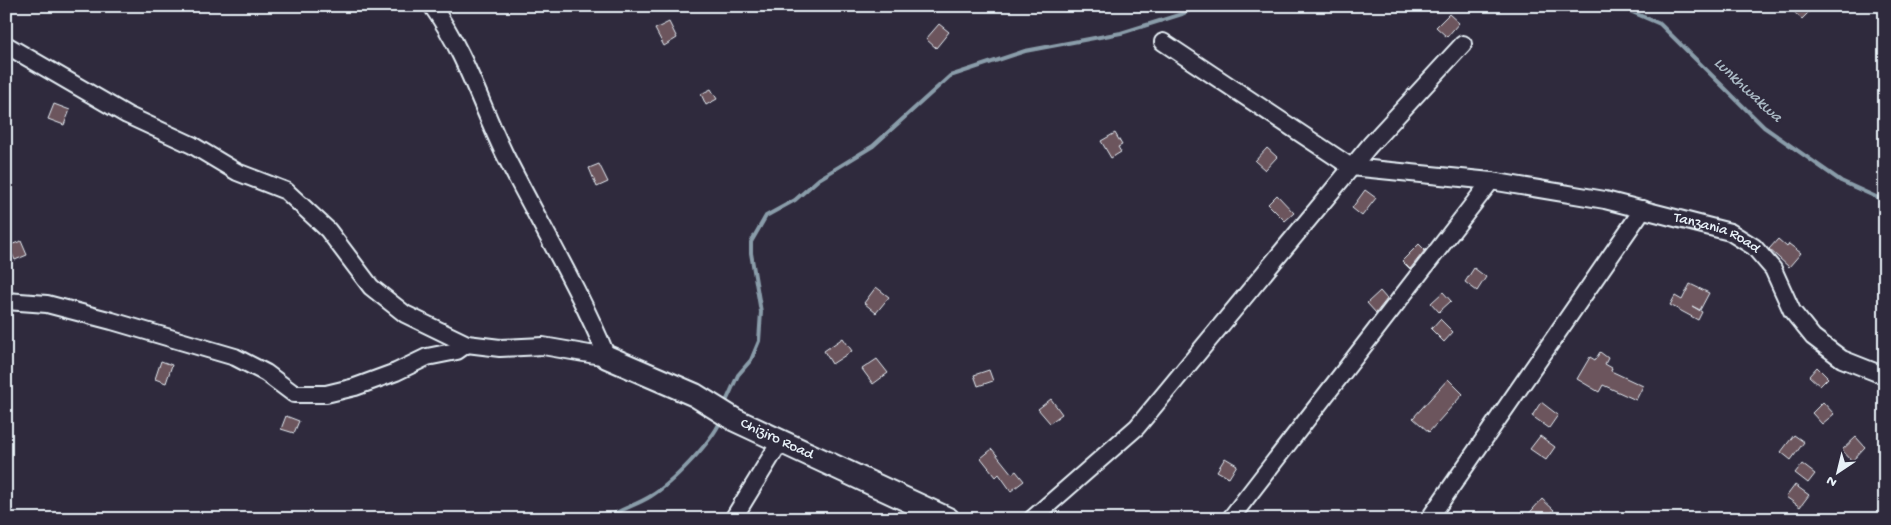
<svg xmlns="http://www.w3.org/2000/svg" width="1891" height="525" viewBox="0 0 1891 525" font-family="'Gochi Hand',sans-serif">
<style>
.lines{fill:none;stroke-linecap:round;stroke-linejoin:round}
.stream{stroke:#8a9daa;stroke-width:4}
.building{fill:#6c545d;stroke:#e8f1f8}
.street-casing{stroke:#e8f1f8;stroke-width:20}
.secondary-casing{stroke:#e8f1f8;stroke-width:26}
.street{stroke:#2f2a3d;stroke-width:16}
.secondary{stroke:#2f2a3d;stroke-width:22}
.labels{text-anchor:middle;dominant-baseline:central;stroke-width:5;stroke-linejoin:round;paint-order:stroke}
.street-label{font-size:15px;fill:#e8f1f8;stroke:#2f2a3d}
.water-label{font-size:16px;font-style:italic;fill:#aab9c4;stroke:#2f2a3d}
</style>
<rect width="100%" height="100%" fill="#2f2a3d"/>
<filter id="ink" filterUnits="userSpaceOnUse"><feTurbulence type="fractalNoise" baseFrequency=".02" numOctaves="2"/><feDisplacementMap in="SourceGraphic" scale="10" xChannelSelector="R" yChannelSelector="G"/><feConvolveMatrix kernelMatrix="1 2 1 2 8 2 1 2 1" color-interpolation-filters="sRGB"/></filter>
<g filter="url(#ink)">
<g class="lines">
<path class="stream" d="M 1594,6 L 1623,8 L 1660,24 L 1764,127 L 1841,181 L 1885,201
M 724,406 L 738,375 L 751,360 L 759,341 L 761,312 L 751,253 L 751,242 L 766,216 L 795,200 L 819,179 L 873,146 L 950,76 L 1025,51 L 1121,33 L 1182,14 L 1199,6
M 606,519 C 620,509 637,505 651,496 C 671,484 712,442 721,420"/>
</g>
<path class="building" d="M 1787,6 L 1802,6 L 1809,12 L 1802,19 Z
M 1449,14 L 1459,23 L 1447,37 L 1436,27 Z
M 669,22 L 677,38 L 664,46 L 655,29 Z
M 939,24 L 949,32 L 936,48 L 926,39 Z
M 711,89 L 717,99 L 706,105 L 701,94 Z
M 54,104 L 70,110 L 64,125 L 48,119 Z
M 1115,133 L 1122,145 L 1118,147 L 1121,152 L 1111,158 L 1101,141 Z
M 1267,148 L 1277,157 L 1265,170 L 1255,161 Z
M 599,164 L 608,182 L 597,187 L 589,168 Z
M 1365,190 L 1376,198 L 1362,216 L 1352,208 Z
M 1277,195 L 1294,213 L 1285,221 L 1268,204 Z
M 1778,239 L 1787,247 L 1789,244 L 1801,253 L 1789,267 L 1769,249 Z
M 21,241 L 27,255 L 15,260 L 8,246 Z
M 1419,244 L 1425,250 L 1410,269 L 1402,261 Z
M 1474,268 L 1486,277 L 1477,291 L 1465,282 Z
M 1690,284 L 1709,293 L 1700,310 L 1692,306 L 1702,312 L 1698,320 L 1670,305 L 1675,296 L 1682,300 Z
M 876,287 L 889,297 L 876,313 L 864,303 Z
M 1380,291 L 1387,299 L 1376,313 L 1367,303 Z
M 1443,292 L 1451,301 L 1439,312 L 1431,303 Z
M 1440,319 L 1453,332 L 1444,342 L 1431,329 Z
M 843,338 L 852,351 L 832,364 L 824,351 Z
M 1600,352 L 1608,358 L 1605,364 L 1612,368 L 1611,371 L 1643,386 L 1636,400 L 1603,385 L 1599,392 L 1577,379 L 1590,357 L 1595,360 Z
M 877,359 L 888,373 L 873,384 L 862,369 Z
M 161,361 L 172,365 L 166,383 L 155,379 Z
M 1817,367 L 1828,378 L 1820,386 L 1809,376 Z
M 989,370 L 993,381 L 978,386 L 974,375 Z
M 1448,379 L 1463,394 L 1429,432 L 1413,418 Z
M 1051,399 L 1062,414 L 1050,423 L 1038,409 Z
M 1541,402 L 1558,415 L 1549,428 L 1532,416 Z
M 1823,402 L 1834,414 L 1822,424 L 1812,413 Z
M 286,416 L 299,421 L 294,433 L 281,429 Z
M 1794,435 L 1804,442 L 1791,460 L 1781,452 Z
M 1540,436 L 1555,447 L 1546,460 L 1530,449 Z
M 1856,437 L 1865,447 L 1852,461 L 1842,450 Z
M 992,449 L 1012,474 L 1016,471 L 1024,481 L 1011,491 L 999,474 L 996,477 L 981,458 Z
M 1225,458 L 1237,465 L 1229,478 L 1217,471 Z
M 1802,464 L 1815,474 L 1808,483 L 1795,473 Z
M 1795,485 L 1809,495 L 1800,507 L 1786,497 Z
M 1542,499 L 1554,510 L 1546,519 L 1524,519 Z"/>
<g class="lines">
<defs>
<g id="street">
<path id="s1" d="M 1163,42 L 1351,167 L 1491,181 L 1605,200 L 1730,232 L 1754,247 L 1773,269 L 1792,311 L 1813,337 L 1842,359 L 1885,376"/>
<path d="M 6,45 L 127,115 L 192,145 L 237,172 L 286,191 L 328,230 L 371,287 L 405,314 L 467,344 L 500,348 L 543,346 L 607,357 C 578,286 538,221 504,153 C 480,103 465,52 432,6"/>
<path d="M 6,301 L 47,304 L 112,321 L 235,357 L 266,373 L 294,394 L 326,394 L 355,387 L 396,372 L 427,357 L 457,351 L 467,344"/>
<path d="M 733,519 L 780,442"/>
<path d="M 1032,519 L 1137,427 L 1370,145 L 1463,44"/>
<path d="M 1230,519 L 1491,181"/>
<path d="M 1429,519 L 1643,209"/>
</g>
<g id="secondary">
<path id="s2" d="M 607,357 L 695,395 L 735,420 L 948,519"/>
</g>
</defs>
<use href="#street" class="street-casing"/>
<use href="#secondary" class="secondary-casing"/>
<use href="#street" class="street"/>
<use href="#secondary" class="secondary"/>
</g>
</g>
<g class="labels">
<g class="street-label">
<text stroke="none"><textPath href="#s1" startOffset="599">Tanzania Road</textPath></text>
<text stroke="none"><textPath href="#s2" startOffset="189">Chiziro Road</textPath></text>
</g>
<g class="water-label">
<text transform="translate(1747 91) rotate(43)">Lunkhwakwa</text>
</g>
</g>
<rect width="1891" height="525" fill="none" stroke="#2f2a3d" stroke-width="25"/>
<rect x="12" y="12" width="1866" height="500" fill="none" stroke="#e8f1f8" stroke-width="2" filter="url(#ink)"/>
<g transform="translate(1838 472) rotate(215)" stroke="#2f2a3d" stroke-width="4" paint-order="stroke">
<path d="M0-4L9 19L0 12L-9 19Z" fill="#e8f1f8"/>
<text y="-8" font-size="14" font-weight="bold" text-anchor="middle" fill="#e8f1f8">N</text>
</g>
</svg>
